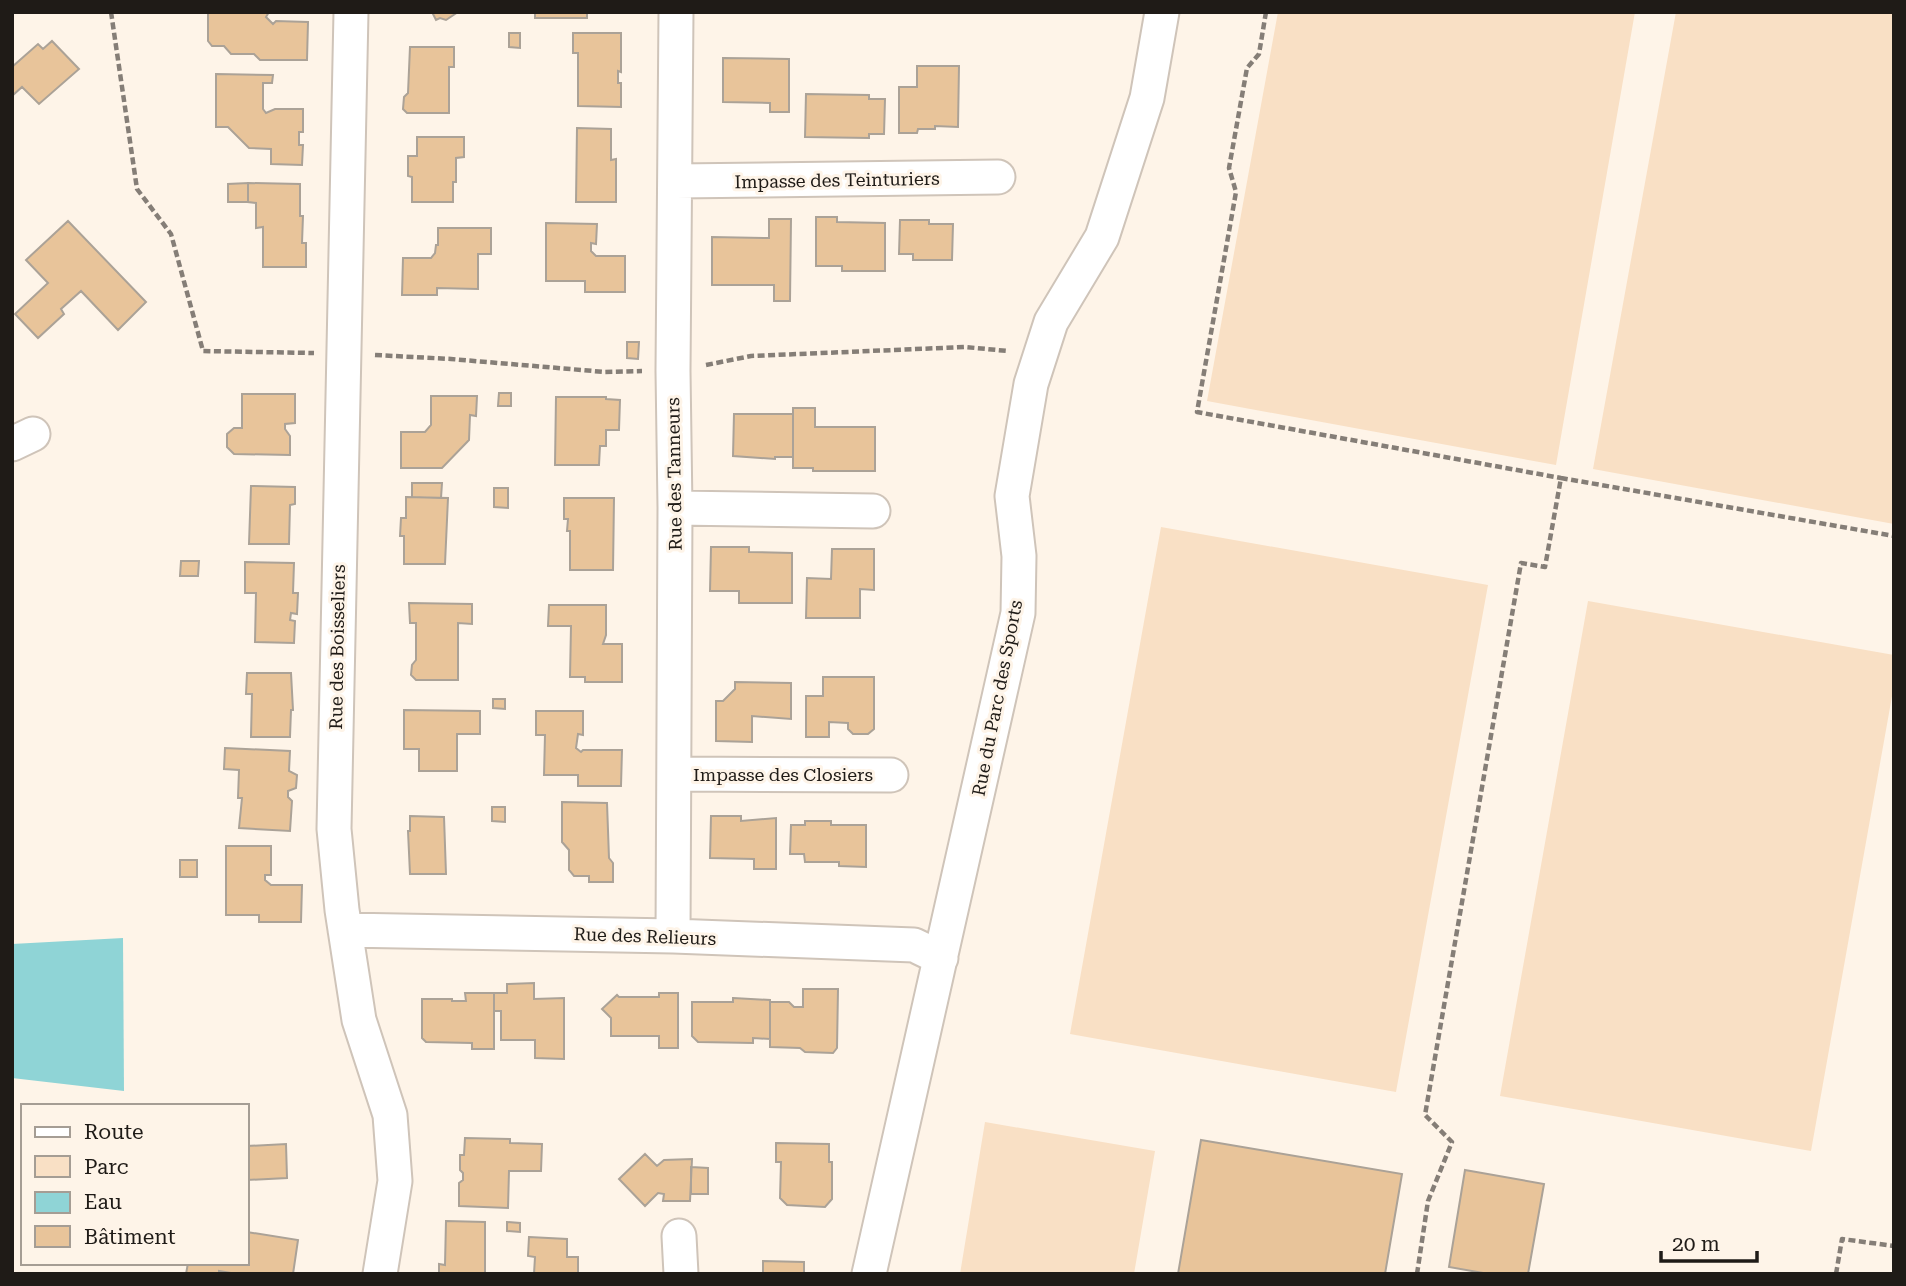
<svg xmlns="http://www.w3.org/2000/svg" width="1906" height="1286" viewBox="0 0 1906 1286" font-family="'Roboto Serif',serif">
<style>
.green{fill:#f9e0c5}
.water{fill:#8fd4d6}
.building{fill:#e8c49a;stroke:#aba297;stroke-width:2}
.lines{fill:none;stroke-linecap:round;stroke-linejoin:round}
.minor-casing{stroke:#cfc4b9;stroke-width:37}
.path{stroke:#857e77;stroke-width:4.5;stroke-dasharray:7 3.5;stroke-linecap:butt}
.minor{stroke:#fff;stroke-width:33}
.labels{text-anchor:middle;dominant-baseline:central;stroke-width:6;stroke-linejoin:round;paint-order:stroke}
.street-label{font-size:18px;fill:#1f1b17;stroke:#fef4e8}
</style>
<rect width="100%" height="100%" fill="#fef4e8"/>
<path class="green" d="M 1278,12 L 1635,12 L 1556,465 L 1207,401 Z
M 1676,12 L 1894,12 L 1894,524 L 1593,469 Z
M 1161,527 L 1488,585 L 1396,1092 L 1070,1034 Z
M 1588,601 L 1894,655 L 1894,685 L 1811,1151 L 1500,1096 Z
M 985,1122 L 1155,1151 L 1134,1274 L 960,1274 Z"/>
<path class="water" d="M 123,938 L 124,1091 L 12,1078 L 12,944 Z"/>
<path class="building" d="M 216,12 L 269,12 L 266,17 L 273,24 L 276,21 L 308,22 L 307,60 L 260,60 L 254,54 L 231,54 L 224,46 L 212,46 L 208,41 L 208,13 Z
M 432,12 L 458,12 L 446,20 L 440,18 L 436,20 Z
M 535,12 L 587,12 L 587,18 L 535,18 Z
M 509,33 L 520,33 L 520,48 L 509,47 Z
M 573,33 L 621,33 L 621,72 L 618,71 L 618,83 L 621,83 L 621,107 L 578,106 L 578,53 L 573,53 Z
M 52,41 L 79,69 L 39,104 L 22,87 L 12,96 L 12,67 L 38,44 L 43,49 Z
M 410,47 L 454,47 L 454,67 L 449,67 L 449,113 L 407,113 L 403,109 L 404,97 L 408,93 Z
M 723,58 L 789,59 L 789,112 L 770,112 L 770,103 L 723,102 Z
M 917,66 L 959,66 L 958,127 L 935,126 L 935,129 L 918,129 L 917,133 L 899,133 L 899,87 L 917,87 Z
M 216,74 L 273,75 L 272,83 L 263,83 L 263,109 L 266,113 L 275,109 L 303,109 L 303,132 L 299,132 L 299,145 L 303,145 L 302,165 L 271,164 L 271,149 L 249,148 L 228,127 L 216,127 Z
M 806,94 L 869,95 L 869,99 L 885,99 L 884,134 L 869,134 L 869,138 L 805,137 Z
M 577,128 L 611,129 L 611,160 L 616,159 L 616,202 L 576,202 Z
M 417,137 L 464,137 L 464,157 L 456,158 L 456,182 L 453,182 L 453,202 L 412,202 L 412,177 L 408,176 L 408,156 L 417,156 Z
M 248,183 L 248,202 L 228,202 L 228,184 Z
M 248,183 L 300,184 L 300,216 L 303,216 L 302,243 L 306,243 L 306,267 L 263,267 L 263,227 L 256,228 L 256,203 L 248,202 Z
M 816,217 L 837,217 L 837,222 L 885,223 L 885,271 L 842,271 L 842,266 L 816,266 Z
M 769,219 L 791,219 L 790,301 L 774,301 L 774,285 L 712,285 L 712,237 L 769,238 Z
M 900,220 L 929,220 L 929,224 L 953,224 L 952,260 L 913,260 L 913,254 L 899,254 Z
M 68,221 L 146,302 L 118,330 L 81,291 L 61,309 L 64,314 L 38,338 L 15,314 L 48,283 L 26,260 Z
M 546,223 L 597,224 L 596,244 L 591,243 L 591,251 L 596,256 L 625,256 L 625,292 L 585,292 L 585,281 L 546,281 Z
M 438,228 L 491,228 L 491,254 L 478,254 L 478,289 L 437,288 L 437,295 L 402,295 L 403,258 L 431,258 L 435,253 L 436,245 L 438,245 Z
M 627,342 L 639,342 L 638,359 L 627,358 Z
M 499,393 L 511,393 L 511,406 L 498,406 Z
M 242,394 L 295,394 L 295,423 L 285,424 L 285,429 L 290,436 L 290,455 L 234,454 L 227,447 L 227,434 L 234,428 L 242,428 Z
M 431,396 L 477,396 L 476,416 L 470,415 L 469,440 L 442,468 L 401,468 L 401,432 L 425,432 L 431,425 Z
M 556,397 L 606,397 L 606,399 L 620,400 L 619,430 L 606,430 L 606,446 L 600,446 L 599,465 L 555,465 Z
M 793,408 L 815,408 L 815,427 L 875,427 L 875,471 L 813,471 L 813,468 L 793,468 Z
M 734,414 L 793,414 L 793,457 L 775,457 L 775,459 L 733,456 Z
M 412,483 L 442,483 L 441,498 L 412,497 Z
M 251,486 L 295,487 L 295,504 L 290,505 L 289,544 L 249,544 Z
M 494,488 L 508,488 L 508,508 L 494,507 Z
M 406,497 L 448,498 L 445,564 L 404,564 L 404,536 L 400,536 L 401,518 L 406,518 Z
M 564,498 L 614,498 L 613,570 L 570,570 L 570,531 L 567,531 L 568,519 L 564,519 Z
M 711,547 L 749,547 L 749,552 L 792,553 L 792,603 L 739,603 L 739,591 L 710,591 Z
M 832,549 L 874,549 L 874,590 L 860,589 L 860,618 L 806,618 L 807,578 L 831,579 Z
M 181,561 L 199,561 L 198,576 L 180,576 Z
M 245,562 L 294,563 L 293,593 L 298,593 L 297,614 L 291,613 L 290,620 L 295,621 L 294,643 L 255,642 L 256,593 L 245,593 Z
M 409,603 L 472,604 L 472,624 L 458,623 L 458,680 L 416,680 L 411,675 L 412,665 L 416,660 L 416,623 L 410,623 Z
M 549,605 L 606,605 L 606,635 L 603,644 L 622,644 L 622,682 L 585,682 L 585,677 L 570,677 L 571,626 L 548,626 Z
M 247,673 L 291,673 L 293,710 L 291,710 L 290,737 L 251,737 L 252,694 L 246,694 Z
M 823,677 L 874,677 L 874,729 L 868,734 L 853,734 L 848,729 L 848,723 L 829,722 L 829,737 L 806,737 L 806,696 L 823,696 Z
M 735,682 L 791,683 L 791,719 L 752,716 L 752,742 L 716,741 L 716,701 L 723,701 L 735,689 Z
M 493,699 L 505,699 L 505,709 L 493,708 Z
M 404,710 L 480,711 L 480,734 L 457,734 L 457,771 L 419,771 L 419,749 L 404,749 Z
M 536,711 L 583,711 L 583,735 L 578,734 L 576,748 L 581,752 L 583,750 L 622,750 L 621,786 L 578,786 L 578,775 L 544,775 L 545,735 L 536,735 Z
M 225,748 L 290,751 L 289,771 L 297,775 L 296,788 L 288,791 L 288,797 L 292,801 L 290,831 L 239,828 L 242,798 L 238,798 L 239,770 L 224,769 Z
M 562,802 L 607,803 L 609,858 L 613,863 L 613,882 L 589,882 L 589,876 L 574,876 L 569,870 L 569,850 L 562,842 Z
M 492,807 L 505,807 L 505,822 L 492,821 Z
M 410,816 L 444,817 L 446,874 L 410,874 L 408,831 L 410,831 Z
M 711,816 L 741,816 L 741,821 L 776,818 L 776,869 L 754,869 L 754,859 L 710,858 Z
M 805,821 L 831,821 L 831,825 L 866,825 L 866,867 L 839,866 L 839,862 L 805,862 L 804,854 L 790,854 L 791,825 L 805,825 Z
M 226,846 L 271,846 L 271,875 L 265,875 L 265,880 L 271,885 L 302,885 L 301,922 L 259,922 L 259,915 L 226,915 Z
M 180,860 L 197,860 L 197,877 L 180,877 Z
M 534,983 L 534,999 L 564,998 L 564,1059 L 535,1058 L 535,1040 L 501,1040 L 501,1011 L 494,1011 L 494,993 L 507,993 L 507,984 Z
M 803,989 L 838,989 L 837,1048 L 833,1053 L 805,1052 L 800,1048 L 770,1047 L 770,1002 L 789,1002 L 794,1007 L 803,1007 Z
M 465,993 L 494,993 L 494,1049 L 472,1049 L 472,1043 L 426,1042 L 422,1038 L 422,999 L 452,999 L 452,1001 L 466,1001 Z
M 659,993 L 678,993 L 678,1048 L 659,1048 L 659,1036 L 611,1036 L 611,1018 L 602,1009 L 617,995 L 619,997 L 659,997 Z
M 733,998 L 770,1000 L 770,1039 L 753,1038 L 753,1043 L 698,1042 L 692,1036 L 692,1002 L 733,1002 Z
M 465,1138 L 510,1139 L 510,1143 L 542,1144 L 541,1171 L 509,1171 L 508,1208 L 459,1206 L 459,1183 L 463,1180 L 463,1173 L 460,1170 L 460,1155 L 464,1155 Z
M 1201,1140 L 1402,1174 L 1385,1274 L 1178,1274 Z
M 776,1143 L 829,1144 L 829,1162 L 832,1162 L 832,1199 L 825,1207 L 787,1205 L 780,1198 L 781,1162 L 776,1162 Z
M 286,1144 L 287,1178 L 247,1180 L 247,1146 Z
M 645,1154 L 657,1166 L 664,1160 L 692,1159 L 690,1201 L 663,1201 L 664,1194 L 658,1193 L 645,1206 L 619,1179 Z
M 691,1167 L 708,1168 L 708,1194 L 691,1194 Z
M 1465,1170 L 1544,1184 L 1528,1274 L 1489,1274 L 1449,1267 Z
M 446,1221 L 485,1222 L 485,1274 L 439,1274 L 439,1264 L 445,1265 Z
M 507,1222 L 520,1223 L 520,1232 L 507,1231 Z
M 247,1232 L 298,1240 L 293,1274 L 237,1274 L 219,1271 L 219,1274 L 186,1274 L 188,1263 L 247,1263 Z
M 529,1237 L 567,1239 L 567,1257 L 578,1257 L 578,1274 L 534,1274 L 535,1257 L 528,1256 Z
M 763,1261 L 804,1262 L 804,1274 L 763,1274 Z"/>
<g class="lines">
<defs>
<path id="minor" d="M 351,12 L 334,829 L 342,910 L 359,1020 L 390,1115 L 395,1181 L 380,1274
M 676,181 L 998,177
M 12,444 L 33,434
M 675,508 L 873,511
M 675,774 L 891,775
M 345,930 L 673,936 L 914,945 L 941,958
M 673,936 L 675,508 L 673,371 L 676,12
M 679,1236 L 681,1274
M 869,1274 L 1018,613 L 1019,556 L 1012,496 L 1031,384 L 1051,322 L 1102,237 L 1147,98 L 1162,12"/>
</defs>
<use href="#minor" class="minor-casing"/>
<path class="path" d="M 111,12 L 137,189 L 171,234 L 203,351 L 314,353
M 1266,12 L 1259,54 L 1247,68 L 1229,168 L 1236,192 L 1197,412 L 1561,478
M 375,355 L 451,359 L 605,372 L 642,371
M 706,365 L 751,356 L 965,347 L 1008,351
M 1417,1274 L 1428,1201 L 1452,1142 L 1425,1115 L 1521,563 L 1545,567 L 1561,478 L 1894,536
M 1836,1274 L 1842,1239 L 1894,1246"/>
<use href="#minor" class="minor"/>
</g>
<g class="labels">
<g class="street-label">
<text transform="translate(837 180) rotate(-1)">Impasse des Teinturiers</text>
<text transform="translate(674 474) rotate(-91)">Rue des Tanneurs</text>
<text transform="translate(337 647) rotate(-89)">Rue des Boisseliers</text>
<text transform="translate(997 698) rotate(-79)">Rue du Parc des Sports</text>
<text x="783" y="774">Impasse des Closiers</text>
<text transform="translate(645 936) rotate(2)">Rue des Relieurs</text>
</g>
</g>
<rect width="1906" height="1286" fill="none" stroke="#1f1b17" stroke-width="28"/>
<rect x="21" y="1104" width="228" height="161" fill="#fef4e8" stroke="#a59d94" stroke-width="2"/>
<rect x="35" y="1127" width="35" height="10" fill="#ffffff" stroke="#a59d94" stroke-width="2"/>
<text x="84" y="1139" font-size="21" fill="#1f1b17">Route</text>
<rect x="35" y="1156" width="35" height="21" fill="#f9e0c5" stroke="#a59d94" stroke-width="2"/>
<text x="84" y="1174" font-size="21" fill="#1f1b17">Parc</text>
<rect x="35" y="1192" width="35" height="21" fill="#8fd4d6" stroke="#a59d94" stroke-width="2"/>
<text x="84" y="1209" font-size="21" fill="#1f1b17">Eau</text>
<rect x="35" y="1226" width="35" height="21" fill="#e8c49a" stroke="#a59d94" stroke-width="2"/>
<text x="84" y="1244" font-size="21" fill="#1f1b17">Bâtiment</text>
<path d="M1661 1251v10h96v-10" fill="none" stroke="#1f1b17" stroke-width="3.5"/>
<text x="1672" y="1251" font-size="21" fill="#1f1b17" stroke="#fef4e8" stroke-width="5" paint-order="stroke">20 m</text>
</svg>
